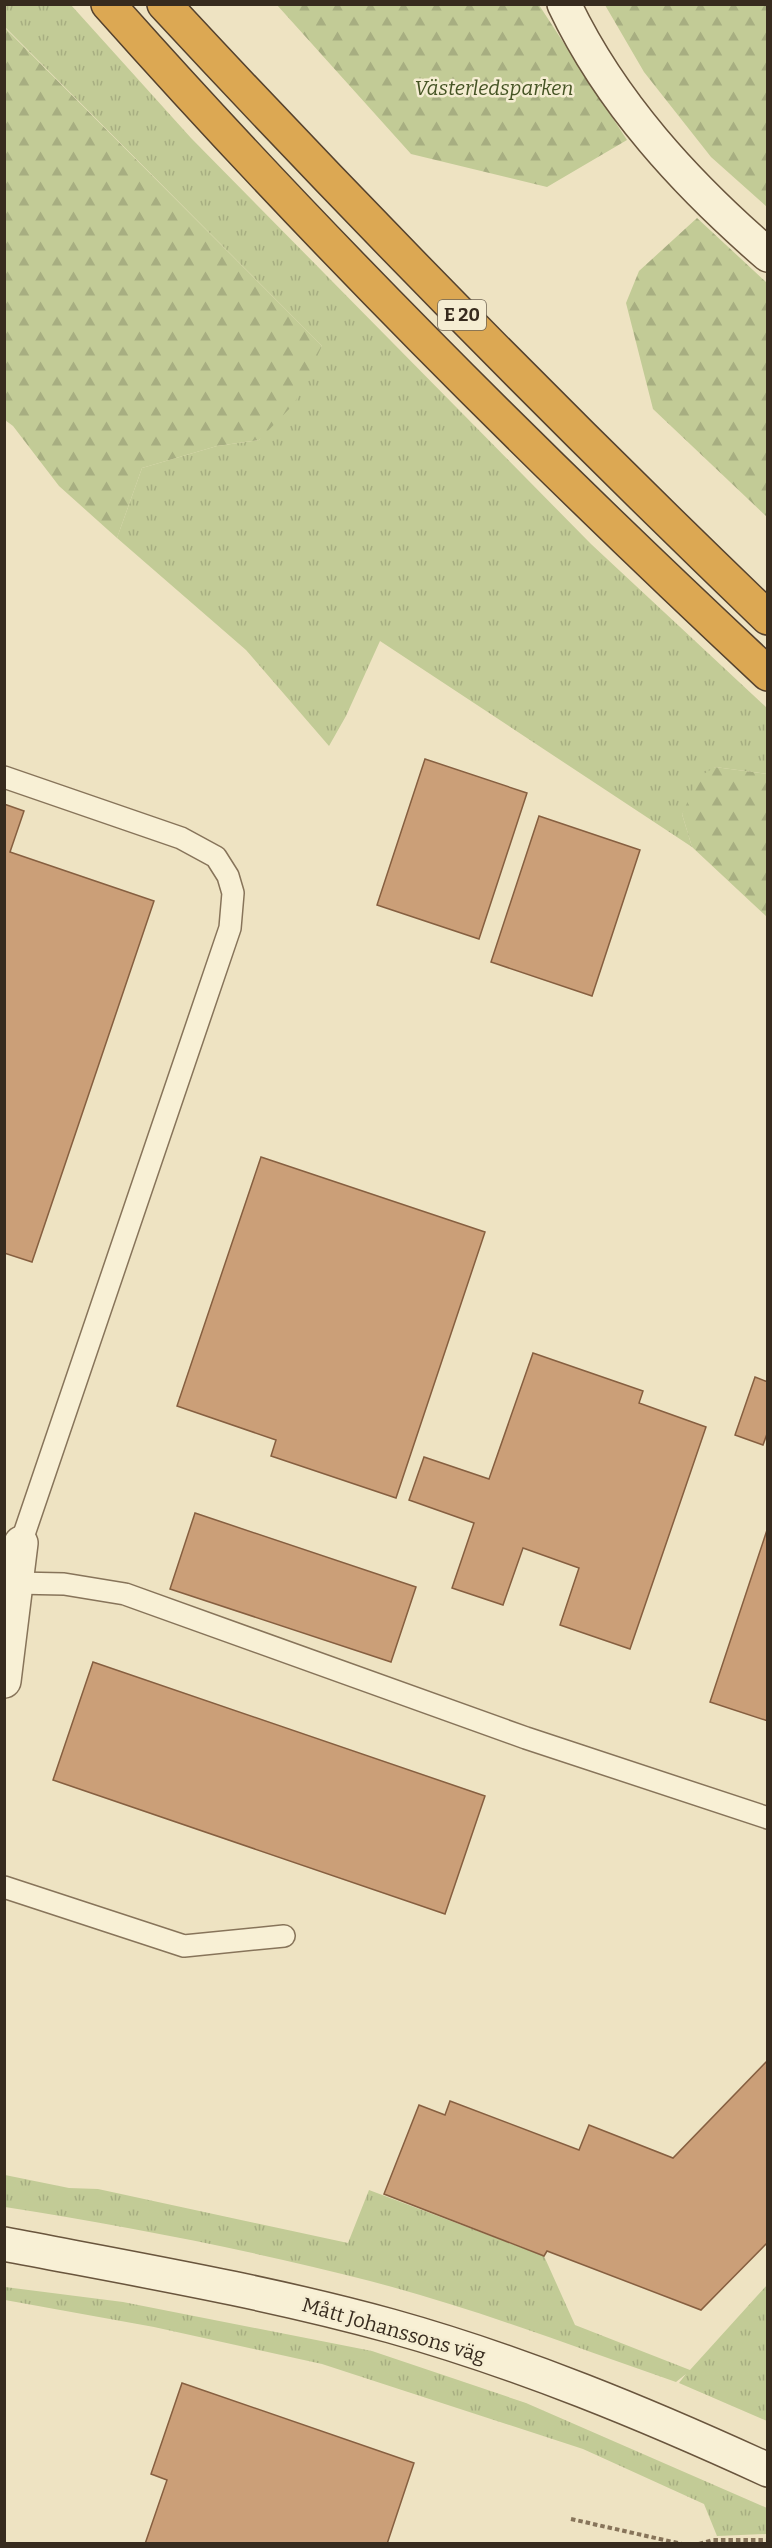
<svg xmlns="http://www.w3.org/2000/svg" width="772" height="2548" viewBox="0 0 772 2548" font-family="Bitter,serif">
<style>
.grass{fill:url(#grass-tufts)}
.forest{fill:url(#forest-firs)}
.building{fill:#cb9f78;stroke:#865f40;stroke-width:1.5}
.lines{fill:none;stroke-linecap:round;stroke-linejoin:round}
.lane-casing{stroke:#87745a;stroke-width:24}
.street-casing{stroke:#87745a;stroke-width:36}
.secondary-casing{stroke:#69553d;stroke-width:36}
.highway-casing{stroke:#55422e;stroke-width:36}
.path{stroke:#87745a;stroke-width:4;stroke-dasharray:4.5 3;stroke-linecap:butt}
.lane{stroke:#f8f0d5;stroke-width:21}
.street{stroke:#f8f0d5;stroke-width:33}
.secondary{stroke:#f8f0d5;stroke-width:33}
.highway{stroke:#dca853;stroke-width:33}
.labels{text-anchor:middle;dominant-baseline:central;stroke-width:5;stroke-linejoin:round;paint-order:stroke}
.shield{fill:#f5edd2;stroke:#706554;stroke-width:1.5}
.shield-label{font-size:18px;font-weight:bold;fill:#372b1e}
.park-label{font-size:20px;font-style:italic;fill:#455424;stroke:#f5edd2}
.street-label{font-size:20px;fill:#372b1e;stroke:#f5edd2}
</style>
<defs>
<pattern id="grass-tufts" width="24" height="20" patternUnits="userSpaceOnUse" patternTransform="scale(1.5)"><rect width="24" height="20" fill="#c2cb96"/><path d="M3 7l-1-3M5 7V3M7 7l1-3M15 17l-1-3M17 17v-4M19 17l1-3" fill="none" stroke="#a7ae81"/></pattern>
<pattern id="forest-firs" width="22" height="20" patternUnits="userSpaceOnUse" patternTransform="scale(1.5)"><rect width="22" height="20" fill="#c2cb96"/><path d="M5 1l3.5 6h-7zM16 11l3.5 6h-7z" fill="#a7ae81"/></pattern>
</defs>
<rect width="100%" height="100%" fill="#eee3c2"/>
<path class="grass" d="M 4,5 L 71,5 L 191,138 L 591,544 L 767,708 L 767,774 L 715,767 L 682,814 L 692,847 L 380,641 L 346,716 L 329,746 L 246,650 L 117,538 L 142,468 L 217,446 L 259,440 L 322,346 L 5,27 Z
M 5,2175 L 69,2188 L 98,2189 L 348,2243 L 369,2190 L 544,2256 L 575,2325 L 690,2370 L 767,2285 L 767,2421 L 679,2383 L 686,2374 L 676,2382 C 575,2347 474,2308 370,2281 C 249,2250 127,2226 5,2207 Z
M 5,2287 L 123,2302 L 372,2351 L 526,2403 L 767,2508 L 767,2534 L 717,2536 L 704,2504 L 583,2449 L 322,2364 L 154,2327 L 5,2300 Z"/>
<path class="forest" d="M 277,5 L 539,5 L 627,140 L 547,187 L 411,154 Z
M 605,5 L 767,5 L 767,207 L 711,157 L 644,72 Z
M 4,27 L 322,346 L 294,404 L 259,440 L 217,446 L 142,468 L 117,538 L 59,486 L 13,426 L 5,420 Z
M 697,218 L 767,283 L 767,517 L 653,409 L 626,303 L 639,271 Z
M 715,767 L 767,774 L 767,917 L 692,847 L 682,814 L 699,777 Z"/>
<path class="building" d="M 425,759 L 527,793 L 479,939 L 377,905 Z
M 4,804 L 24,811 L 10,852 L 154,901 L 32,1262 L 4,1253 Z
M 539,816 L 640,850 L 592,996 L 491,962 Z
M 261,1157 L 485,1232 L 396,1498 L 271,1456 L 276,1440 L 177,1406 Z
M 533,1353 L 643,1391 L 639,1403 L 706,1427 L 630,1649 L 560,1625 L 579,1568 L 523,1548 L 503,1605 L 452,1588 L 474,1523 L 409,1500 L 424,1457 L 489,1479 Z
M 755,1377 L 768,1382 L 768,1431 L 763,1445 L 735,1435 Z
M 195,1513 L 416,1587 L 391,1662 L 170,1589 Z
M 768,1527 L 768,1721 L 710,1702 Z
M 93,1662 L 485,1796 L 445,1914 L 53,1780 Z
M 768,2060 L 768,2242 L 701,2310 L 547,2251 L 544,2256 L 384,2194 L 419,2105 L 445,2115 L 450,2101 L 579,2150 L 589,2125 L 673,2158 Z
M 182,2383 L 414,2463 L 387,2544 L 145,2544 L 167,2480 L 151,2474 Z"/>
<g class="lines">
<defs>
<path id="lane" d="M 4,777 L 181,838 L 216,857 L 228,876 L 233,893 L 230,928 L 21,1543
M 16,1583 L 64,1584 L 125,1594 L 526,1738 L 768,1818
M 4,1887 L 184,1946 L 284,1936"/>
<path id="street" d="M 4,1681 L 21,1543"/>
<path id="secondary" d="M 564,4 C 611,103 686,184 768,255
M 4,2244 C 134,2269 264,2291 391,2326 C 520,2362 646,2414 768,2470"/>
<path id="highway" d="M 108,4 C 316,238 539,460 768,674
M 164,4 C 359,214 561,419 768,618"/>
</defs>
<use href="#lane" class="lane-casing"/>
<use href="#street" class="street-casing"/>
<use href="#secondary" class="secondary-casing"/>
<use href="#highway" class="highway-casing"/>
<path class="path" d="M 571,2519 L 682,2544
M 699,2544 L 713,2540 L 768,2540"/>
<use href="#lane" class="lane"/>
<use href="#street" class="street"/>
<use href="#secondary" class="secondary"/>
<use href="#highway" class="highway"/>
</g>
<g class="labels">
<rect class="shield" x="438" y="300" width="48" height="30" rx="4.5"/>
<g class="shield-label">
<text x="462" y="315">E 20</text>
</g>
<g class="park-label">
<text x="494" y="88">Västerledsparken</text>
</g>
<g class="street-label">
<text transform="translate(394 2330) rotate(16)">Mått Johanssons väg</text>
</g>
</g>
<rect width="772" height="2548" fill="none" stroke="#372b1e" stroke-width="12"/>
</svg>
